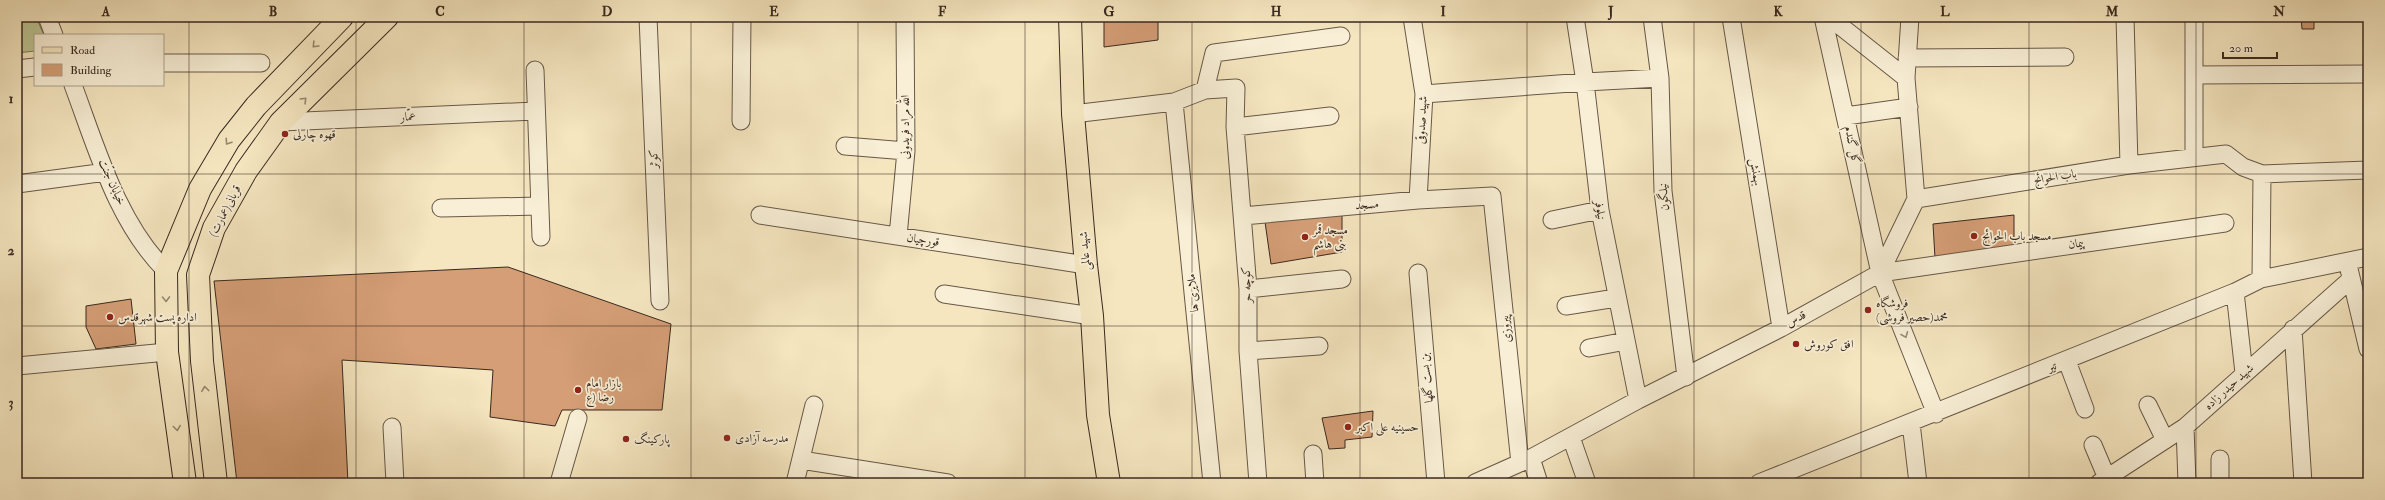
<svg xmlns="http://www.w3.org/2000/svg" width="2385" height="500" viewBox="0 0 2385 500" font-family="'IM FELL Double Pica',Amiri,serif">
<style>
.green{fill:#bbc593;stroke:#7a7759}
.building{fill:#d59e76;stroke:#38291f}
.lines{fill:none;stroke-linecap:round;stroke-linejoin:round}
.minor-casing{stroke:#675847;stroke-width:19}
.major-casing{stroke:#38291f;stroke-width:24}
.minor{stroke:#f8efd6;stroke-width:17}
.major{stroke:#f5e6c0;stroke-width:22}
.oneway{stroke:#968870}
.oneway2{stroke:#988c7a}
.grid{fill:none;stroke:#38291f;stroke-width:1;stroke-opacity:0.55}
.poi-dot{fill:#8f2418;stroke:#f8efd6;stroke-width:1.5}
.labels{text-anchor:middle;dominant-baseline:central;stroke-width:3.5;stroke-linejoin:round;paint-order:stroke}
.street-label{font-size:12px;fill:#38291f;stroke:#f8efd6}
.poi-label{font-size:12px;fill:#38291f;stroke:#f8efd6;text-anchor:start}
.neatline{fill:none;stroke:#38291f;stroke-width:1.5}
.grid-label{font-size:13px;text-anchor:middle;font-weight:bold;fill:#38291f}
</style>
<rect width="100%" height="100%" fill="#f5e6c0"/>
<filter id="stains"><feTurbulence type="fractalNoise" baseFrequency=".005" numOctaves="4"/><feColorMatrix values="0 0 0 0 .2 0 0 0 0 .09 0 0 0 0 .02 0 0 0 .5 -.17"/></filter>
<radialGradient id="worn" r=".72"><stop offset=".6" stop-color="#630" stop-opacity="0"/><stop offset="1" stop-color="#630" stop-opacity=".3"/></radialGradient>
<path class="green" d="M 17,17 L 36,17 L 44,35 L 35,35 L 35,51 L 17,53 Z"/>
<path class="building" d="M 1104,17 L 1158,17 L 1158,40 L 1104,47 Z
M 2301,17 L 2314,17 L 2314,29 L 2302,29 Z
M 1342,209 L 1342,252 L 1271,264 L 1265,222 Z
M 2014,215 L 2014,247 L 1935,258 L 1933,224 Z
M 508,267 L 671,324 L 662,410 L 562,410 L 555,426 L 490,417 L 493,370 L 342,360 L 348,483 L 237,483 L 214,281 Z
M 131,299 L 136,344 L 96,349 L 86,327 L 86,306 Z
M 1373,411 L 1372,437 L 1345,440 L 1345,448 L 1329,449 L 1322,418 Z"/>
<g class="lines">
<defs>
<path id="minor" d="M 47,17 L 54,35
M 648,17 L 660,301
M 1412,17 L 1424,94 L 1418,200
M 1575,17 L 1585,82 L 1600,210 L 1638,400
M 1652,17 L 1660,78 L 1663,191 L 1686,377
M 1731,17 L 1781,328
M 1823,17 L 1880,273 L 1936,414
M 1829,17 L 1906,78
M 2125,17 L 2129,165
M 2194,17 L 2194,157
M 1907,58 L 2065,57
M 163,63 L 261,63
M 17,69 L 35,67
M 535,70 L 541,237
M 2194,75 L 2368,74
M 73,85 C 97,149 117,222 166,271
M 1205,90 L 1214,53 L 1341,36
M 1424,94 L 1585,82 L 1660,78
M 1174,102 L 1212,483
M 1073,114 L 1174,102 L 1205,90 L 1236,88 L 1235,127 L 1248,289 L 1248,351 L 1258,483
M 1846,116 L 1909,107
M 741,121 L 742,17
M 281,122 L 535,111
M 1235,127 L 1330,116
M 845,146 L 906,151
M 17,184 L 106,172
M 1916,199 L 2129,165 L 2226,154 L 2243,167 L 2262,174 L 2368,170
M 441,208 L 539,206
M 760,215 L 1086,265
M 1243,216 L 1418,200 L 1492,196 L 1520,463
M 1552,220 L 1600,210
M 898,236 L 906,151 L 905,17
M 2349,269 L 2368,349
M 1418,273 L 1436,483
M 1880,273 L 2225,223
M 2261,279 L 2262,174
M 1248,289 L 1342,279
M 2235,292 L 2244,373
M 944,294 L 1092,316
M 1566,306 L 1616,298
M 2293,329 L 2303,483
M 1589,348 L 1626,341
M 1248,351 L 1319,346
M 2067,361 L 2085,409
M 17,366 L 167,352
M 2148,405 L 2165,440
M 1911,423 L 1918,483
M 392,427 L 395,483
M 2185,427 L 2187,483
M 1571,437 L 1587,483
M 2093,445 L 2109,483
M 1313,454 L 1315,483
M 1531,458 L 1539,483
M 2220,459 L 2220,483
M 801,460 L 948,483
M 559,483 L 578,418
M 795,483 L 814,405
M 1475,483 L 1531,458 L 1638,400 L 1781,328 L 1880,273 L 1916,199 L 1906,78 L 1910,17
M 1759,483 L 2235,292 L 2261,279 L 2368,257
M 2099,483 L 2185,427 L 2351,279"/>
<path id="major" d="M 1070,17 L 1073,114 L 1086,265 L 1092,316 L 1098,415 L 1109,483
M 185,483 L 167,352 L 166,271 L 200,189 L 229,140 L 256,106 L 342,17
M 216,483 L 202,361 L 198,275 L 214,228 L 246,171 L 281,122 L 387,17"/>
</defs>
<use href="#minor" class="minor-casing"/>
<use href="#major" class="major-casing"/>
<use href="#minor" class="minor"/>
<use href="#major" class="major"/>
</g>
<defs><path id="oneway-chevron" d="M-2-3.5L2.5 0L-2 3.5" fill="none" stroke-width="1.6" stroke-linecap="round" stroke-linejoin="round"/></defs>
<g class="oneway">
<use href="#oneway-chevron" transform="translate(315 45) rotate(134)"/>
<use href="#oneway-chevron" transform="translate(304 100) rotate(-45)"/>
<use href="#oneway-chevron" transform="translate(228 142) rotate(124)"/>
<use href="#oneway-chevron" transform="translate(166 299) rotate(89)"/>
<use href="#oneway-chevron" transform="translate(205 389) rotate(-97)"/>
<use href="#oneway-chevron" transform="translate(177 428) rotate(82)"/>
</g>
<use class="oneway2" href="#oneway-chevron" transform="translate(1905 335) rotate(68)"/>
<path class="grid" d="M 189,17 L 189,483M 356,17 L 356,483M 524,17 L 524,483M 691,17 L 691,483M 858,17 L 858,483M 1025,17 L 1025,483M 1192,17 L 1192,483M 1360,17 L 1360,483M 1527,17 L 1527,483M 1694,17 L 1694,483M 1861,17 L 1861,483M 2029,17 L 2029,483M 2196,17 L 2196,483M 17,174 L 2368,174M 17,326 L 2368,326"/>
<g class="poi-dot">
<circle cx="285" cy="134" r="4"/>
<circle cx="1974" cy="236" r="4"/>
<circle cx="1305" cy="237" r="4"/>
<circle cx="1868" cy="310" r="4"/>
<circle cx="110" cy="317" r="4"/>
<circle cx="1796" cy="344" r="4"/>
<circle cx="578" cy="390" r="4"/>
<circle cx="1348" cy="427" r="4"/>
<circle cx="727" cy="438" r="4"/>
<circle cx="626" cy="439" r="4"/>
</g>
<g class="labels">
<g class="street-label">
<text transform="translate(408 117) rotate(-3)">عمّار</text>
<text transform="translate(1422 120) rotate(-87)">شهید صدوقی</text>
<text transform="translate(905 127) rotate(-90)">الله مراد فریدونی</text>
<text transform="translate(1852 145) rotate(78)">گل گندم</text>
<text transform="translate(654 159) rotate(-92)">کوثر</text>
<text transform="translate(1756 172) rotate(81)">بهمنش</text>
<text transform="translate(2055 177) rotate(-9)">باب الحوائج</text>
<text transform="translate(112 182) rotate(66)">خیابان جنّت</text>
<text transform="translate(1664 197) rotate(-95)">نیلگون</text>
<text transform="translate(1367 205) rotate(-5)">مسجد</text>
<text transform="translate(1600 210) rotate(81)">نیلوفر</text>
<text transform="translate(225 211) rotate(-63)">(عمارت)قربانی</text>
<text transform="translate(923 240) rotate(9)">قورچیان</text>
<text transform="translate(2076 244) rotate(-8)">پیمان</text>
<text transform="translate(1085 251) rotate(-95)">شهید عالمی</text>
<text transform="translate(1247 285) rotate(-93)">کوچه حر</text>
<text transform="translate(1193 293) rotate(-96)">ملایری ها</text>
<text transform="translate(1796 319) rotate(-29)">قدس</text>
<text transform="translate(1506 329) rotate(-96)">پیروزی</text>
<text transform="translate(2052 367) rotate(-22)">تیر</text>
<text transform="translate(1427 378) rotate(-95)">بن بست گلها</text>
<text transform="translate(2229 387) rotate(-42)">شهید حیدر زاده</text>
</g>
<g class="poi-label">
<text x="293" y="134">قهوه چارلی</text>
<text x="1313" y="230">مسجد قمر<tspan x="1313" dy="14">بنی هاشم</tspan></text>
<text x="1982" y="236">مسجد باب الحوائج</text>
<text x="1876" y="303">فروشگاه<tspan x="1876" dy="14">محمد(حصیر فروشی)</tspan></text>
<text x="118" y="317">اداره پست شهرقدس</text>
<text x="1804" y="344">افق کوروش</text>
<text x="586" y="383">بازار امام<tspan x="586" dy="14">رضا (ع</tspan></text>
<text x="1356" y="427">حسینیه علی اکبر</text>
<text x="735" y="438">مدرسه آزادی</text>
<text x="634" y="439">پارکینگ</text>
</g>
</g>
<rect width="2385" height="500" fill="none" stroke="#f5e6c0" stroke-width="44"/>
<rect x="34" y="34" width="130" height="52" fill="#f8efd6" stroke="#aba08d"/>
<rect x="42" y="47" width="20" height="6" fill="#f5e6c0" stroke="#aba08d"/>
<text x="70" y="54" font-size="12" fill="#38291f">Road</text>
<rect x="42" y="64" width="20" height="12" fill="#d59e76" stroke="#aba08d"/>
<text x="70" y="74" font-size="12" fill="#38291f">Building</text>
<path d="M2223 52v6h54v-6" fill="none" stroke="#38291f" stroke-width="2"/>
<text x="2229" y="52" font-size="12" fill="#38291f" stroke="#f8efd6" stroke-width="3" paint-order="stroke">20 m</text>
<rect x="22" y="22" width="2341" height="456" class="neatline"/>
<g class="grid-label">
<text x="106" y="16">A</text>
<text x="273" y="16">B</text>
<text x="440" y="16">C</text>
<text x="607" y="16">D</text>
<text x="774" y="16">E</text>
<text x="942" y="16">F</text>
<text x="1109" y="16">G</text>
<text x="1276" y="16">H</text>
<text x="1443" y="16">I</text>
<text x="1611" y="16">J</text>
<text x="1778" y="16">K</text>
<text x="1945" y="16">L</text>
<text x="2112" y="16">M</text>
<text x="2279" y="16">N</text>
<text x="11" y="103">1</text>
<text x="11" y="255">2</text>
<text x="11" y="407">3</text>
</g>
<rect width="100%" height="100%" filter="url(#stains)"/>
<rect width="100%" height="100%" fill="url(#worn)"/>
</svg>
